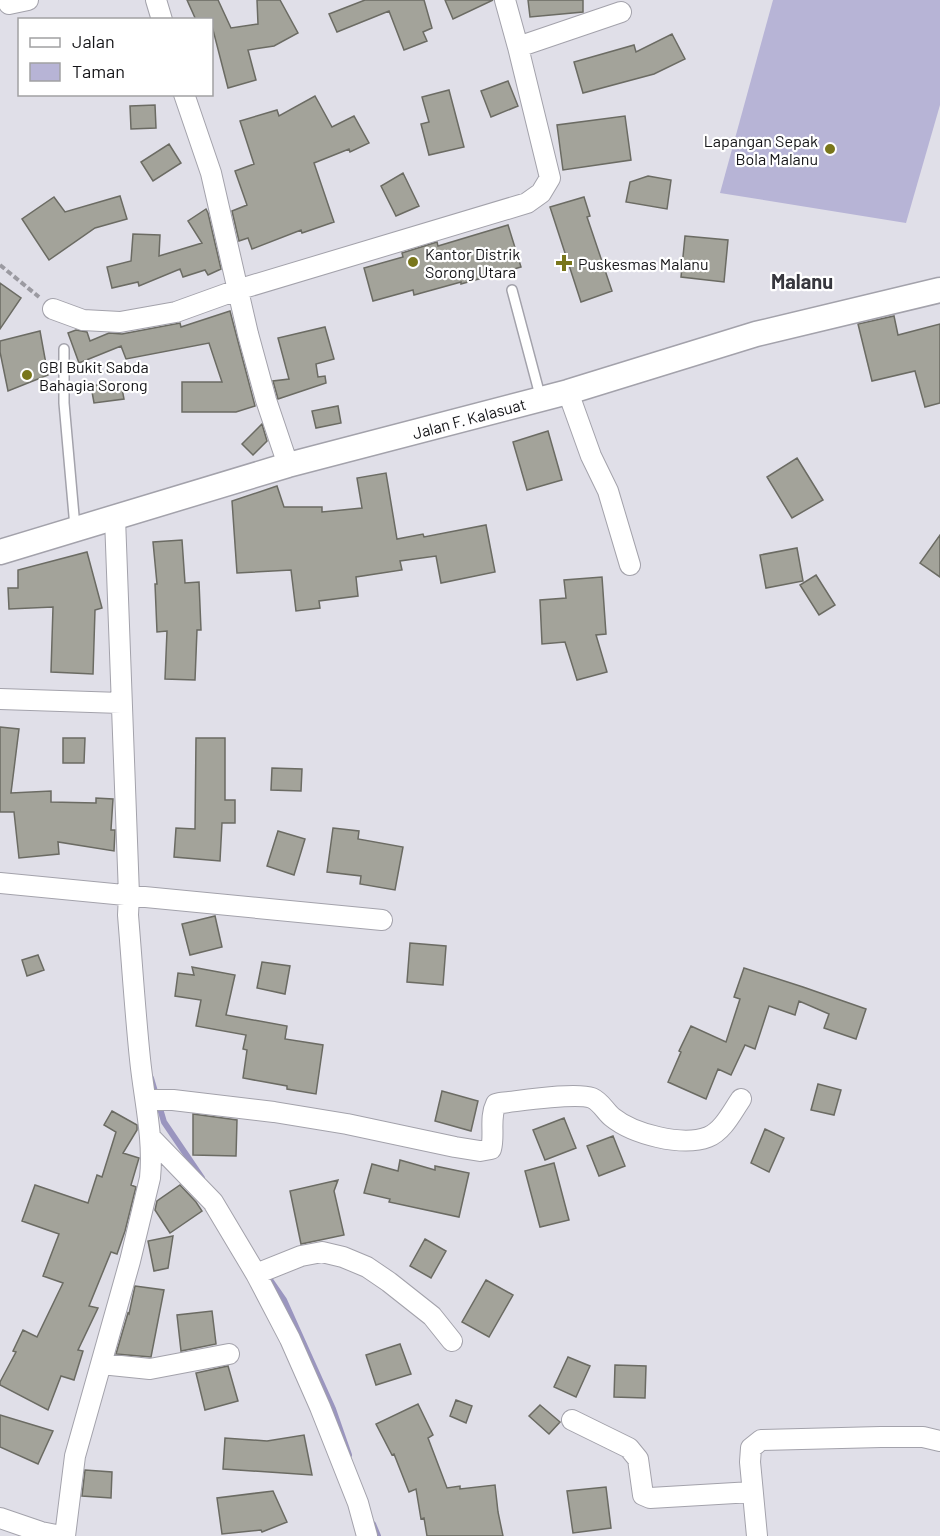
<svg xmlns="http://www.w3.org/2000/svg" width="940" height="1536" viewBox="0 0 940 1536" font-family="Barlow,sans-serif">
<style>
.green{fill:#b7b4d6}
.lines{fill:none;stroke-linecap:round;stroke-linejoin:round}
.stream{stroke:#9a95bf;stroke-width:6}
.building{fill:#a3a39a;stroke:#6b6b63;stroke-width:1.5}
.service-casing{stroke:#a3a2ab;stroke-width:12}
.minor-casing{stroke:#a3a2ab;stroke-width:22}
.tertiary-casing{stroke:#a3a2ab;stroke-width:27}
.path{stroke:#9b9aa1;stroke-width:4;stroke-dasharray:6 3;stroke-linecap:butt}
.service{stroke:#fff;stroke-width:9}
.minor{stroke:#fff;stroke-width:20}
.tertiary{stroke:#fff;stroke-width:24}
.poi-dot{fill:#79761b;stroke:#fff;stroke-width:2}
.labels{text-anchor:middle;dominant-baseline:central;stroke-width:4.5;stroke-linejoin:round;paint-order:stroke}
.poi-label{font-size:16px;fill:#141417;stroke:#fff;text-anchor:start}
.street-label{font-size:16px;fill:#141417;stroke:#fff}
.quarter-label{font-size:20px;font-weight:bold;fill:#37373e;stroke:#fff}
</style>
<rect width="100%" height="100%" fill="#e0dfe8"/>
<path class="green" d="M 773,0 L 940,0 L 940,105 L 906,223 L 720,193 Z"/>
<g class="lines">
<path class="stream" d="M 151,1078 L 164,1122 L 202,1178
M 266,1274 L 284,1300 L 333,1409 L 349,1455
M 373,1524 L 378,1536"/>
</g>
<path class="building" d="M 187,0 L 218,0 L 231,28 L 258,24 L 257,0 L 280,0 L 298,33 L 274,46 L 248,50 L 256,80 L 228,88 L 212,26 L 212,20 L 196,20 Z
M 365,0 L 424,0 L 432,28 L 423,32 L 427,41 L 404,50 L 389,11 L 337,32 L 329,14 Z
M 445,0 L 493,0 L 453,19 Z
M 528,0 L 583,0 L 583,12 L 530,17 Z
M 672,34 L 685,59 L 654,74 L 583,93 L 574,62 L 634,45 L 636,52 Z
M 508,81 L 518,106 L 491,117 L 481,91 Z
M 449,90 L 464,147 L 429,155 L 421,124 L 429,122 L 422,97 Z
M 315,96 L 332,127 L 354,116 L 369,143 L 350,152 L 349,149 L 314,163 L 334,222 L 302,233 L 301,230 L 252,249 L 248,238 L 239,241 L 232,211 L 247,205 L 235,171 L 254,164 L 240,121 L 277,110 L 279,116 Z
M 155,105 L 156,128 L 131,129 L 130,106 Z
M 625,116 L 631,160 L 563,170 L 557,125 Z
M 169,144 L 181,163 L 153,181 L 141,162 Z
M 403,173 L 419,206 L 396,216 L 381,186 Z
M 648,176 L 671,180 L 667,209 L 626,202 L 630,182 Z
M 120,196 L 127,219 L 95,228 L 49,260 L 22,219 L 54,197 L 65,212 Z
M 584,197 L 590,216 L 587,217 L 612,291 L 581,302 L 550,207 Z
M 206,209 L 208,213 L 221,269 L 208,275 L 205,270 L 183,277 L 180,269 L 139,286 L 138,282 L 112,288 L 107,267 L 131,261 L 133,234 L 160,235 L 159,256 L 202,243 L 188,221 Z
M 508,225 L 521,267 L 461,284 L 461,282 L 414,295 L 413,290 L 373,301 L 364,268 L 403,257 L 402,253 L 437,242 L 438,246 Z
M 685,236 L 728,240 L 724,282 L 681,277 Z
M 0,283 L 21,298 L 0,329 Z
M 230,311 L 255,406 L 236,412 L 182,412 L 182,382 L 222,382 L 209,343 L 126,359 L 121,346 L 79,363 L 68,333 L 76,330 L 87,332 L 90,341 L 109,333 L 122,334 L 180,323 L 181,327 Z
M 894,316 L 898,335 L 940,324 L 940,403 L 925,407 L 915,371 L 872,381 L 858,324 Z
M 325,327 L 334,359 L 316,364 L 318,377 L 325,376 L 326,383 L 278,399 L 273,381 L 289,379 L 278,338 Z
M 40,331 L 48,375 L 8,391 L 0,352 L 0,341 Z
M 109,383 L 121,383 L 124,399 L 94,403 L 91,386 Z
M 338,406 L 341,423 L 316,428 L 312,411 Z
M 262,424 L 267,441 L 253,455 L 242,444 Z
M 548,431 L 562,480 L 527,490 L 513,442 Z
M 797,458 L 823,500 L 792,518 L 767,477 Z
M 386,473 L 397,539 L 423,534 L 424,537 L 486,525 L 495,572 L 441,583 L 436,556 L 400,561 L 402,570 L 356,577 L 358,596 L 319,601 L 320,608 L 296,611 L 291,570 L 237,573 L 232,501 L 277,486 L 284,507 L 322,507 L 322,512 L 362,508 L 357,478 Z
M 940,535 L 940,577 L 920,563 Z
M 182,540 L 185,583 L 199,582 L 201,630 L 197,630 L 195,680 L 165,679 L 167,631 L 157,632 L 155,584 L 157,584 L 153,542 Z
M 797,548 L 803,581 L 766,588 L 760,555 Z
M 87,552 L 102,608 L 95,610 L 93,674 L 51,672 L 53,607 L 9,609 L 8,588 L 18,588 L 18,570 Z
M 816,575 L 835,605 L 819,615 L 800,585 Z
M 602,577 L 606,634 L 596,635 L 607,672 L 577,680 L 565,642 L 542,644 L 540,600 L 566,598 L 564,580 Z
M 0,727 L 19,729 L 11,793 L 51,791 L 51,802 L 96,803 L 96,798 L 113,799 L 111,830 L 115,830 L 114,851 L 58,842 L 59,854 L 19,858 L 14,812 L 0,812 Z
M 63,738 L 85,738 L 84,763 L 63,763 Z
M 196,738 L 225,738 L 225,800 L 235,800 L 235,823 L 222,823 L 220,861 L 174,857 L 176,828 L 195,829 Z
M 272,768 L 302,769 L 301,791 L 271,790 Z
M 333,828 L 359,831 L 358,839 L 403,847 L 395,890 L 360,884 L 361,876 L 327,872 Z
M 278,831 L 305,839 L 294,875 L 267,866 Z
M 215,916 L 222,947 L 190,955 L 182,924 Z
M 410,943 L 446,946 L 443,985 L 407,982 Z
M 38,955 L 44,970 L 27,976 L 22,960 Z
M 262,962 L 290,966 L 285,994 L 257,988 Z
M 192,967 L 235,975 L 226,1015 L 287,1026 L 285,1039 L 323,1045 L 316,1094 L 287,1089 L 287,1086 L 243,1078 L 247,1050 L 243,1049 L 246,1035 L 196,1026 L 201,1000 L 175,996 L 178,973 L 194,975 Z
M 744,968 L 803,987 L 866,1009 L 856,1039 L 824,1028 L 829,1014 L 799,1001 L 795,1015 L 769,1006 L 755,1049 L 745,1045 L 731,1075 L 718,1069 L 706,1099 L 668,1082 L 681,1052 L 679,1051 L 691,1026 L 726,1042 L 740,999 L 734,997 Z
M 818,1084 L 841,1090 L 834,1115 L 811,1110 Z
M 442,1091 L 478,1101 L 471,1131 L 435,1121 Z
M 112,1111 L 137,1125 L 137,1130 L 123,1153 L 139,1158 L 131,1185 L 136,1187 L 125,1231 L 117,1254 L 111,1252 L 89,1306 L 98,1308 L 78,1350 L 83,1351 L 74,1380 L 61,1376 L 48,1410 L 0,1385 L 0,1382 L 16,1352 L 13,1351 L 23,1330 L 37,1337 L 63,1283 L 43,1276 L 59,1234 L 22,1221 L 35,1185 L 88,1203 L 97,1175 L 102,1177 L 116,1132 L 104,1125 Z
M 193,1114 L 237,1120 L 236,1156 L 193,1155 Z
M 564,1118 L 576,1148 L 545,1160 L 533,1130 Z
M 765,1129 L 784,1138 L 769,1172 L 751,1163 Z
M 613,1136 L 625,1166 L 599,1176 L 587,1146 Z
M 400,1160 L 435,1170 L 435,1166 L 469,1173 L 459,1217 L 389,1202 L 390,1199 L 364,1193 L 372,1164 L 398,1171 Z
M 554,1163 L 569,1220 L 540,1227 L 525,1171 Z
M 338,1180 L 334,1191 L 344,1235 L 301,1244 L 290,1191 Z
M 180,1185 L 196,1202 L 202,1211 L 170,1233 L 155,1210 L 157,1201 Z
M 173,1236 L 168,1268 L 154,1271 L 148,1241 Z
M 425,1239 L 446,1251 L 431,1278 L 410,1266 Z
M 486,1280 L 513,1295 L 489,1337 L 462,1322 Z
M 135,1286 L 164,1290 L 151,1357 L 116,1354 L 128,1313 L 129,1314 Z
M 212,1311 L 216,1344 L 181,1351 L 177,1315 Z
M 400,1344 L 411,1374 L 376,1385 L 366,1355 Z
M 568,1357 L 590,1366 L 576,1397 L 554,1387 Z
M 615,1365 L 646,1366 L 645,1398 L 614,1397 Z
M 228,1366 L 238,1401 L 205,1410 L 196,1373 Z
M 456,1400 L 472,1406 L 466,1423 L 450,1416 Z
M 418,1404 L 433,1435 L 428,1438 L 447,1488 L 460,1486 L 460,1489 L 495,1485 L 498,1512 L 503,1536 L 427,1536 L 424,1518 L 421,1519 L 416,1489 L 409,1492 L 394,1454 L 392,1455 L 376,1424 Z
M 540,1405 L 560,1422 L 549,1434 L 529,1416 Z
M 0,1415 L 53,1431 L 38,1464 L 0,1447 Z
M 304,1435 L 312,1475 L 223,1469 L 225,1438 L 267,1441 Z
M 85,1470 L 112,1472 L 111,1498 L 82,1496 Z
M 606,1487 L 611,1528 L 573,1533 L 567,1491 Z
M 273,1491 L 287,1522 L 262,1532 L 261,1530 L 222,1534 L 217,1498 Z"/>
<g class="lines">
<defs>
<path id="service" d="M 512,290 L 541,399
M 64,349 L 64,403 L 75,527"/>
<path id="minor" d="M 7,0 L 9,4 L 28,0
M 156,0 L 162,20
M 518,47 L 621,12
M 184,94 L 211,173 L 248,334 L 266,400 L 288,465
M 53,309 L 83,320 L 120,322 L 176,312 L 237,290 L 527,203 L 541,193 L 550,178 L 518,47 L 505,0
M 568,392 L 591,456 L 608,491 L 630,565
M 0,699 L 121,703
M 0,883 L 382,920
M 146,1100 L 173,1100 L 274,1112 L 347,1124 L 455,1147 L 480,1151 L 491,1149 C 495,1135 489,1118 496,1104 L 500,1103 C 520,1101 575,1092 592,1098 C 601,1102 605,1111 612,1117 C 633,1134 682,1147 708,1137 C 723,1131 732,1112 741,1099
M 151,1138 L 213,1202 L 256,1274 L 290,1339 L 320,1407 L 358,1503 L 367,1536
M 256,1274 L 301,1256 L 322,1252 L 343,1257 L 367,1267 L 389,1282 L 432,1316 L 452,1341
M 101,1364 L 150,1369 L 229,1354
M 572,1420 L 629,1448 L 638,1459 L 643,1495 L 650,1498 L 752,1492
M 0,1518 L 41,1532 L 61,1536
M 65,1536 L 75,1456 L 130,1261 L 150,1178 C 154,1138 144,1099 140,1059 C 135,1011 132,963 128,915 L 129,895 L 115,518
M 757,1536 L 750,1462 L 751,1448 L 761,1440 L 881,1437 L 923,1437 L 940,1441"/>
<path id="tertiary" d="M 0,552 L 288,465 L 568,392 L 756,334 L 940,290"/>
</defs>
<use href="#service" class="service-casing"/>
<use href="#minor" class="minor-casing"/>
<use href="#tertiary" class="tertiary-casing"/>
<path class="path" d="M 0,265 L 39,297"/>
<use href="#service" class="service"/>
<use href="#minor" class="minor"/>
<use href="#tertiary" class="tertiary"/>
</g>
<g class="poi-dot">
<circle cx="830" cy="149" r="6"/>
<circle cx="413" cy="262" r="6"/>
<path d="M561 254h6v6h6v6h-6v6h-6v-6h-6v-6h6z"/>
<circle cx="27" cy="375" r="6"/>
</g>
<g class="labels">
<g class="poi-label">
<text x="818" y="140" text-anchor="end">Lapangan Sepak<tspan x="818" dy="18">Bola Malanu</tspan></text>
<text x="425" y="253">Kantor Distrik<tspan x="425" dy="18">Sorong Utara</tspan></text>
<text x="578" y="263">Puskesmas Malanu</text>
<text x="39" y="366">GBI Bukit Sabda<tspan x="39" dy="18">Bahagia Sorong</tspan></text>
</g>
<g class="street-label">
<text transform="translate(469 418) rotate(-15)">Jalan F. Kalasuat</text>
</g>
<g class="quarter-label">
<text x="802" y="281">Malanu</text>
</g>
</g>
<rect x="18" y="18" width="195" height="78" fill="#ffffff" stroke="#a1a1a2" stroke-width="1.5"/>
<rect x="30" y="38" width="30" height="9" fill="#ffffff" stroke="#a1a1a2" stroke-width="1.5"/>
<text x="72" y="48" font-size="18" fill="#141417">Jalan</text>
<rect x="30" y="63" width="30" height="18" fill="#b7b4d6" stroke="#a1a1a2" stroke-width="1.5"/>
<text x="72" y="78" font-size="18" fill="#141417">Taman</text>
</svg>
